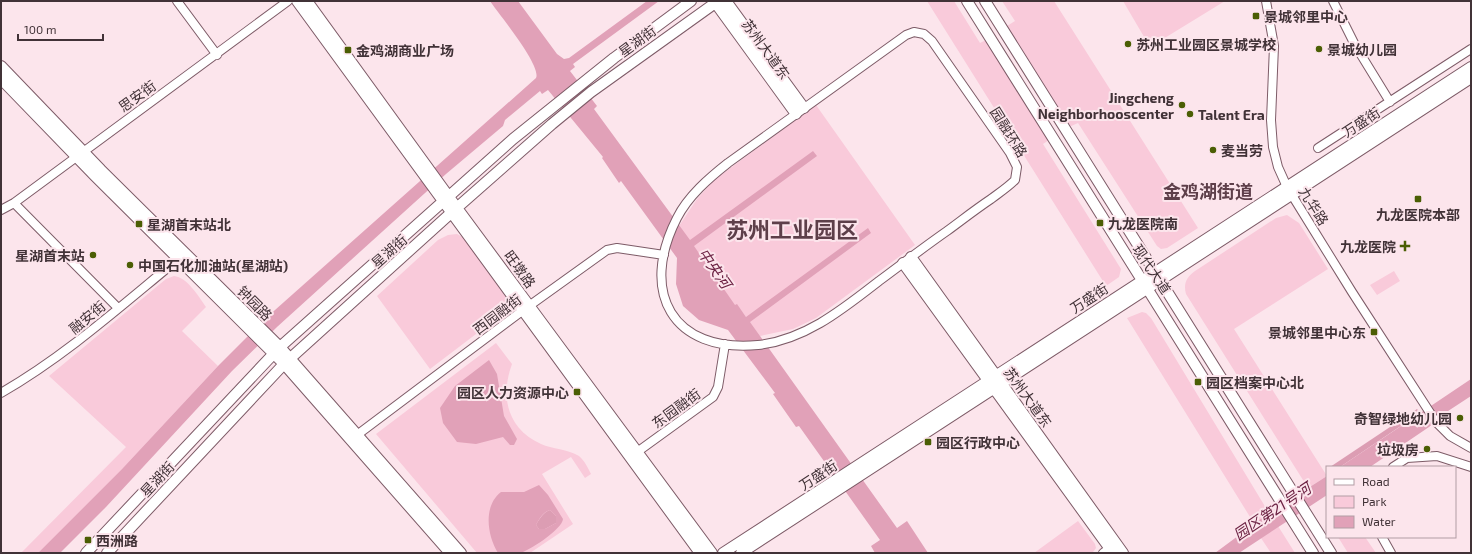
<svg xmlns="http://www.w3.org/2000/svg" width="1472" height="554" viewBox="0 0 1472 554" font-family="'Exo 2','Noto Sans SC',sans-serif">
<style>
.green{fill:#f9cada}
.forest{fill:#dc9db3}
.water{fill:#e1a1b8;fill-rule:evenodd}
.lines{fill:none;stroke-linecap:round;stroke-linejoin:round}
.minor-casing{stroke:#7d5b67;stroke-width:10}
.major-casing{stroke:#7d5b67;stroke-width:12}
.minor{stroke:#fff;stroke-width:8}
.major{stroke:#fff;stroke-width:10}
.poi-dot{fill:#4b5e04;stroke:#fce5ec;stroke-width:1.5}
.labels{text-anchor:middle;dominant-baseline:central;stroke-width:4;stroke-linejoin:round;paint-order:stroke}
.poi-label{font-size:14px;font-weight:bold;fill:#413237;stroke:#fce5ec;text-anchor:start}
.street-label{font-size:14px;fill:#413237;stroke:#fce5ec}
.water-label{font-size:15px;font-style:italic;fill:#6d2344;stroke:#fce5ec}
.district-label{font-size:18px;font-weight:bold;fill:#5e3f4a;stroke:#fce5ec}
.town-label{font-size:22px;font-weight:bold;fill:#5e3f4a;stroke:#fce5ec}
</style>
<rect width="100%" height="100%" fill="#fce5ec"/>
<path class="green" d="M 927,1 L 954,1 L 980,43 L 986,40 L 1049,140 L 1043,144 L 1121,269 L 1119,277 L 1106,286 Z
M 1002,1 L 1054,1 L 1198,228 L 1167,248 L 1161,249 L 1157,246 L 1078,123 L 1069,127 L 1007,26 L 1015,21 Z
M 1123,1 L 1225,1 L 1150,47 Z
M 816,105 L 915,245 L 816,318 L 793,329 L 760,336 L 737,305 L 735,306 L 679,226 L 697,199 L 714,180 Z
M 1287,215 L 1299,223 L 1328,269 L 1234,329 L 1327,476 L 1308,488 L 1186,294 C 1183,283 1187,277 1195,271 L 1276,218 Z
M 457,234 L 464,238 L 507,299 L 509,306 L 505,312 L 430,369 L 377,296 L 438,240 L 448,235 Z
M 1394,271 L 1400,281 L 1377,295 L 1370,285 Z
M 174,276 C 187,277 199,297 206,307 L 182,331 L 218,366 L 122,469 L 38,553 L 21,553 L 126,447 L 49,376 L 166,279 Z
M 1142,312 L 1146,313 L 1151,318 L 1269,513 L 1255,525 L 1127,318 Z
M 496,343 L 512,364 C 500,396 507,429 541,444 C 552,449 568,449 579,456 C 584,460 588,468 591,474 L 585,478 L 571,457 L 542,474 L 573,524 L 530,553 L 477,553 L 376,434 Z
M 1078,521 L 1095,544 L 1096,548 L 1093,552 L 1034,553 Z
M 1278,526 L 1295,553 L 1271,553 L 1261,538 Z
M 1338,537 L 1365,537 L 1376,553 L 1348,553 Z"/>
<path class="forest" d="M 1417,409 L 1420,413 L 1340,467 L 1330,467 Z
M 550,510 L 556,516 L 556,523 L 545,529 L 539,529 L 536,525 C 539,519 544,512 550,510 Z"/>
<path class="water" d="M 490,1 L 518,1 L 557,54 L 564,59 L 569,58 L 647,1 L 659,1 L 573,64 L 575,67 L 570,71 L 597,106 L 594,109 L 690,240 L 813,151 L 817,156 L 694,246 L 735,305 L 737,304 L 746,317 L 868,228 L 871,233 L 750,322 L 897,528 L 907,521 L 928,553 L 875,553 L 871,546 L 880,540 L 799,426 L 796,427 L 773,394 L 775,393 L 728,330 L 699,320 L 683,306 L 676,284 L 677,258 L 621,181 L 619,183 L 602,158 L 603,157 L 548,90 L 542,94 L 540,91 L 505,120 L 503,126 L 446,174 L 277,327 L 232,371 L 106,507 L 60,553 L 38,553 L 122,469 L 218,366 L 266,318 L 536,78 C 542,66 498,13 490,1 Z
M 489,360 L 497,374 L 504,416 L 517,439 L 514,445 L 510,445 L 503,437 L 476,444 L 457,442 L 443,423 L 440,408 L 455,386 Z
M 1471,379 L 1471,396 L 1445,413 L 1429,427 L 1370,467 L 1340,467 Z
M 1327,476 L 1327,495 L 1239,553 L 1215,553 L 1269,513 Z
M 539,485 L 548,495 L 563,519 C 562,529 533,548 523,552 C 517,554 505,553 498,553 C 487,535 483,506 501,492 L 524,492 ZM 550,510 L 556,516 L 556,523 L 545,529 L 539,529 L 536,525 C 539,519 543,512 550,510 Z"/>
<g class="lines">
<defs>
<path id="minor" d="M 177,1 L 217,55
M 1266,1 L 1274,46 L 1271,120 L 1273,147 L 1278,167 L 1287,187 L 1352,292 L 1436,422 L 1450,436 L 1471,448
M 1333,1 L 1355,45 L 1390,102
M 914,32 L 924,34 L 932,41 L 1010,153 L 1017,167 L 1015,180 C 1008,187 999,193 991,199 C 976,209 962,220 947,231 C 924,247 902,264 879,281 C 843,309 805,340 758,345 C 672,353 639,292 677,218 C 688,196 709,178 728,163 L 906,35 Z
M 1318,148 L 1471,49
M 14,203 L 118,308
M 1,210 L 14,203 L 288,1
M 1,393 C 67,355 123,304 182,256
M 357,435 L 522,311 L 607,250 L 617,248 L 664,255
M 633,455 L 713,397 L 718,387 L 725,344
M 1393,467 L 1407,458 L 1437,456 L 1471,467
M 1382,537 L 1391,553
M 1103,553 L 1114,545"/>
<path id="major" d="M 297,1 L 700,553
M 307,1 L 457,208 L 712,553
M 714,1 L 796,114
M 726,1 L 804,108
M 967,1 L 1313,553
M 985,1 L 1331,553
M 1,66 L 101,170 L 280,347 L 461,553
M 1,79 L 95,176 L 284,364 L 450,553
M 911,257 L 1123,553
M 903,263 L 1113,553
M 86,553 L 280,347 L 513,139 L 614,58 L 691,1
M 107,553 L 284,364 L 451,213 L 552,124 L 591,92 L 718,1
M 723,553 L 1471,67
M 741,553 L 1471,78"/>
</defs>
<use href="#minor" class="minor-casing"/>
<use href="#major" class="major-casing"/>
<use href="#minor" class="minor"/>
<use href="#major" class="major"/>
</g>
<g class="poi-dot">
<rect x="1252" y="12" width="8" height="8" rx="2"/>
<circle cx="1128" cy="44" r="4"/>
<circle cx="1319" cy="49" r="4"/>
<rect x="344" y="46" width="8" height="8" rx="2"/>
<circle cx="1182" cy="105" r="4"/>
<circle cx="1190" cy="114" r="4"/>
<circle cx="1213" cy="150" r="4"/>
<rect x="1414" y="195" width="8" height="8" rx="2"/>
<rect x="1096" y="219" width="8" height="8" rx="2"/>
<rect x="135" y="220" width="8" height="8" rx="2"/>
<path d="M1403 240h4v4h4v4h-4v4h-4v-4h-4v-4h4z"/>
<circle cx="93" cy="255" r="4"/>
<circle cx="130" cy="265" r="4"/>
<rect x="1370" y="328" width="8" height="8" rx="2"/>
<rect x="1194" y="378" width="8" height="8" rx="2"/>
<rect x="573" y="388" width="8" height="8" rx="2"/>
<circle cx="1460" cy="418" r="4"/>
<rect x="924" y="438" width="8" height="8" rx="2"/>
<circle cx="1427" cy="449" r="4"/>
<rect x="84" y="536" width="8" height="8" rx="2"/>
</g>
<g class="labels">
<g class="poi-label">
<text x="1264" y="16">景城邻里中心</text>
<text x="1136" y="44">苏州工业园区景城学校</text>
<text x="1327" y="49">景城幼儿园</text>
<text x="356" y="50">金鸡湖商业广场</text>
<text x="1174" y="97" text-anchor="end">Jingcheng<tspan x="1174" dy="16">Neighborhooscenter</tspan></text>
<text x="1198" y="114">Talent Era</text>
<text x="1221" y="150">麦当劳</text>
<text x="1418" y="214" text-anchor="middle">九龙医院本部</text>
<text x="1108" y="223">九龙医院南</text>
<text x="147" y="224">星湖首末站北</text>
<text x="1396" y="246" text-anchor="end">九龙医院</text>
<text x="85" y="255" text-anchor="end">星湖首末站</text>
<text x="138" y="265">中国石化加油站(星湖站)</text>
<text x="1366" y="332" text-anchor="end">景城邻里中心东</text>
<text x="1206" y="382">园区档案中心北</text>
<text x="569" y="392" text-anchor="end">园区人力资源中心</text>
<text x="1452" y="418" text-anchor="end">奇智绿地幼儿园</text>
<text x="936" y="442">园区行政中心</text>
<text x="1419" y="449" text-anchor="end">垃圾房</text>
<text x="96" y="540">西洲路</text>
</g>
<g class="street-label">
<text transform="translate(637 41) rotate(-36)">星湖街</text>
<text transform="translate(766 49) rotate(54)">苏州大道东</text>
<text transform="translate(137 96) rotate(-36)">思安街</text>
<text transform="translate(1361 122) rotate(-33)">万盛街</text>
<text transform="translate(1009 132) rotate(58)">园融环路</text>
<text transform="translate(1314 206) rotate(58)">九华路</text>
<text transform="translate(389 251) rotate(-42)">星湖街</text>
<text transform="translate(520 269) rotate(54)">旺墩路</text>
<text transform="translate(1152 269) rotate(56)">现代大道</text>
<text transform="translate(1089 298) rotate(-33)">万盛街</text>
<text transform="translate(255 303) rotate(45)">钟园路</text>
<text transform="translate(497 314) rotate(-37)">西园融街</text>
<text transform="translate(87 317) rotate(-40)">融安街</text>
<text transform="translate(1028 397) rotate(54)">苏州大道东</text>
<text transform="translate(676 408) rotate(-36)">东园融街</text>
<text transform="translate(818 475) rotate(-33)">万盛街</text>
<text transform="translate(157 479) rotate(-47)">星湖街</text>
</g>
<g class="water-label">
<text transform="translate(715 268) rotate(55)">中央河</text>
<text transform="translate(1272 511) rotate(-34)">园区第21号河</text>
</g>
<g class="district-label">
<text x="1208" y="191">金鸡湖街道</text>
</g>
<g class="town-label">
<text x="792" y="229">苏州工业园区</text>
</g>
</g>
<rect width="1472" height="554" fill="none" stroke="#413237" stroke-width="4"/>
<rect x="1326" y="466" width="130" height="72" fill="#fce5ec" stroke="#b19da4"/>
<rect x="1334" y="479" width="20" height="6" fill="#ffffff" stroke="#b19da4"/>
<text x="1362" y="486" font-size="12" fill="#413237">Road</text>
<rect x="1334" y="496" width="20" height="12" fill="#f9cada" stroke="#b19da4"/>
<text x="1362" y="506" font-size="12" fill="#413237">Park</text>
<rect x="1334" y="516" width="20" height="12" fill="#e1a1b8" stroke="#b19da4"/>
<text x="1362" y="526" font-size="12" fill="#413237">Water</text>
<path d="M18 34v6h85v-6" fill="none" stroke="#413237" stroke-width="2"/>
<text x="24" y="34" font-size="12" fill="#413237" stroke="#fce5ec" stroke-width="3" paint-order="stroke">100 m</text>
</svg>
